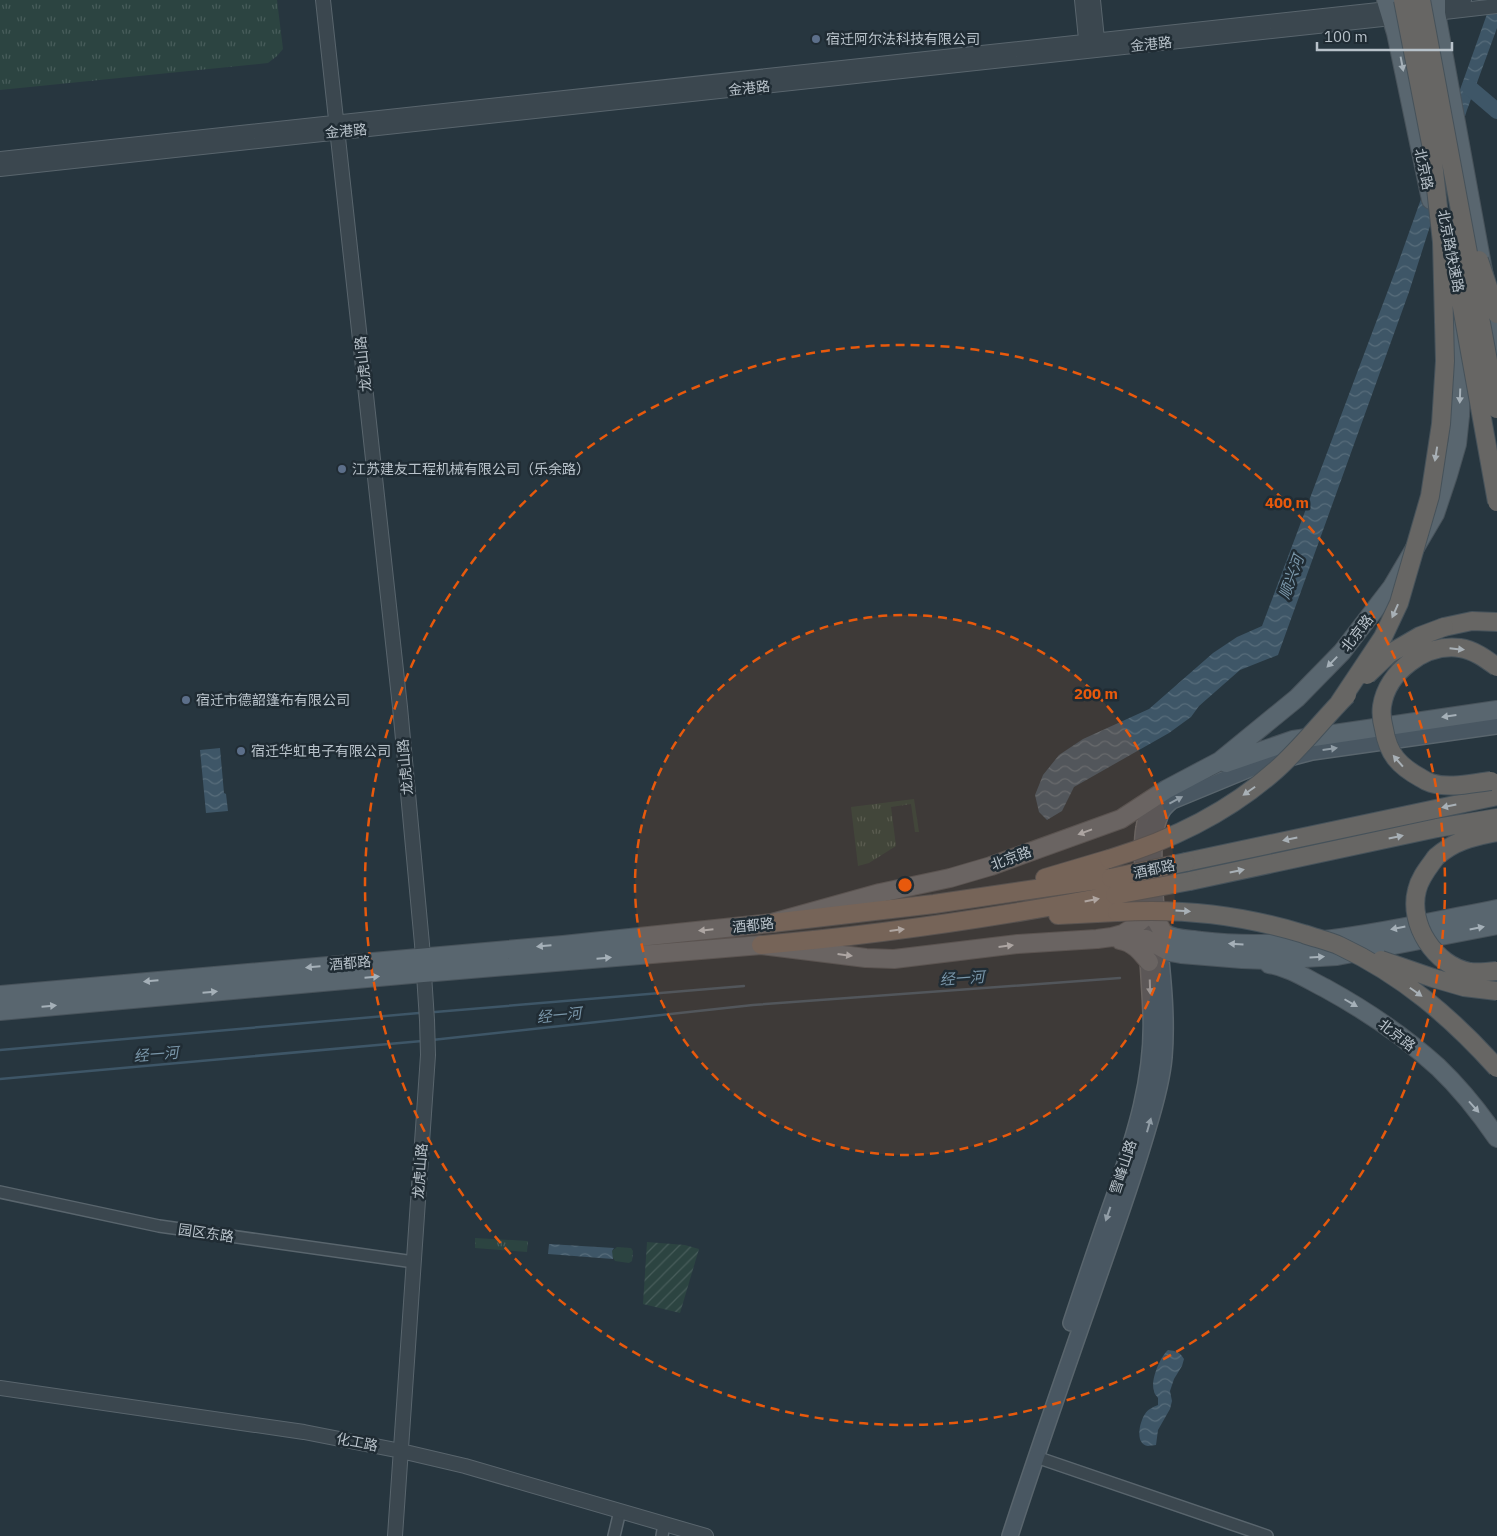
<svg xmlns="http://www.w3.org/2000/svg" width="1497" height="1536" viewBox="0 0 1497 1536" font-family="'IBM Plex Sans','Noto Sans SC',sans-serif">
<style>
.grass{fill:url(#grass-tufts)}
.garden{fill:url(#garden-furrows)}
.water{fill:url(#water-waves)}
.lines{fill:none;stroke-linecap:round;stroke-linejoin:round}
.stream{stroke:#3e5667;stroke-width:2.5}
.river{stroke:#3e5667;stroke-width:16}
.minor-casing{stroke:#59656d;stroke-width:14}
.tertiary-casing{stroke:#59656d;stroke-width:16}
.secondary-casing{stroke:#59656d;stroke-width:18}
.primary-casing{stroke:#48535b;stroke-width:20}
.trunk-casing{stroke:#46525a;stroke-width:20}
.minor{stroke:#3b474f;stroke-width:11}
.tertiary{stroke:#3b474f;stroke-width:14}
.secondary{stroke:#495762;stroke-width:15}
.primary{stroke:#59666f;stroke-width:18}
.trunk{stroke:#676664;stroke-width:18}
.trunk-bridge-casing{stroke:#46525a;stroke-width:20;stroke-linecap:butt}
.trunk-bridge{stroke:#676664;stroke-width:18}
.oneway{fill:#a5b0b8}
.oneway2{fill:#a8b0b6}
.oneway3{fill:#919da6}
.ring{fill:none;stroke:#e8590c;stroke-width:2.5;stroke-dasharray:9 6}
.service-dot{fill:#5c6f8a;stroke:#202c34;stroke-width:2}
.labels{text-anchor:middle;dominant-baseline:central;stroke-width:5;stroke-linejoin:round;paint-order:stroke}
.poi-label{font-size:14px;fill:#b8c2ca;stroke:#202c34;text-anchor:start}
.street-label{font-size:14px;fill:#b8c2ca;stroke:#202c34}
.water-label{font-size:15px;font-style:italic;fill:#7a97aa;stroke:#202c34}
.centre{fill:#e8590c;stroke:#202c34;stroke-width:2.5}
.ring-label{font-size:15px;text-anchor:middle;font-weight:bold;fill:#e8590c;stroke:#202c34;stroke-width:5;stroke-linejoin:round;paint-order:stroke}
</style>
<defs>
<pattern id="grass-tufts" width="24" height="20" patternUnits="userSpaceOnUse" patternTransform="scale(1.25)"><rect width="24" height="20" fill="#2c4441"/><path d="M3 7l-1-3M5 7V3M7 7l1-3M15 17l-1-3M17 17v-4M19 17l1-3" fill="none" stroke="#485d5b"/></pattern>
<pattern id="garden-furrows" width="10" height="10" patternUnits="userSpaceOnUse" patternTransform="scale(1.25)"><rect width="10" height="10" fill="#2c4441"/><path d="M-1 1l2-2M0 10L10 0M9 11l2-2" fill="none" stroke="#485d5b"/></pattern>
<pattern id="water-waves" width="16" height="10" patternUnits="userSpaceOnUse" patternTransform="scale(1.25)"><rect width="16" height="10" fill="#3e5667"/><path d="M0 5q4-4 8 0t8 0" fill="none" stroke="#586d7b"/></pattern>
</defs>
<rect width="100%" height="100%" fill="#27363f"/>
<path class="grass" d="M 0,0 L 277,0 L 283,49 L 277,56 L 268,63 L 0,90 Z
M 914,799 L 919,832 L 915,832 L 911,804 L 891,807 L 896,846 L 869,863 L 858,866 L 851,807 Z
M 475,1238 L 528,1241 L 527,1252 L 475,1248 Z
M 617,1247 L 631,1248 L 633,1251 L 632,1261 L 629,1263 L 615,1261 L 612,1256 L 612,1251 Z"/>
<path class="garden" d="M 647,1242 L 685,1245 L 699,1249 L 680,1313 L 643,1304 Z"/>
<path class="water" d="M 1492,0 L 1497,0 L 1497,28 L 1467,110 L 1409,292 L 1278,655 L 1240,670 L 1199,706 L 1191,717 L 1169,733 L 1074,787 L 1062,811 L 1047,820 L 1039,812 L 1035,795 L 1043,775 L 1059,755 L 1083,739 L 1149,709 L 1213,653 L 1237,637 L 1262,626 L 1396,269 Z
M 220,748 L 224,793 L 226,794 L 228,811 L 206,813 L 200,750 Z
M 549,1244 L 614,1248 L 612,1251 L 613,1259 L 548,1254 Z
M 1168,1350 C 1176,1351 1180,1352 1184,1359 L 1182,1366 L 1174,1379 L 1170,1391 L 1172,1401 L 1170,1409 L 1158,1430 L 1156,1445 C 1153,1445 1150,1446 1148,1446 C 1134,1444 1140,1421 1145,1414 C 1148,1409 1153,1407 1158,1405 L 1158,1398 C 1157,1396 1154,1394 1154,1391 C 1150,1381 1160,1357 1168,1350 Z"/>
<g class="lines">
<path class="stream" d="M 435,1012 L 744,986
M 432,1040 L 753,1005 L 1120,978
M 0,1050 L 419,1013
M 0,1079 L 422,1041"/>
<path class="river" d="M 1470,88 L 1497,111"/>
<defs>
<path id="minor" d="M 0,1192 L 159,1226 L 414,1262
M 1036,1457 L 1267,1536
M 614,1536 L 620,1511
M 662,1536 L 664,1524"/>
<path id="tertiary" d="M 323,0 L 400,707 L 422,944 L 427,1020 L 428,1055 L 395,1536
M 1082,0 L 1087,49
M 1093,0 L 1098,49
M 1428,4 L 1464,0
M 1427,14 L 1497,6
M 0,159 L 1397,8
M 0,169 L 1401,17
M 0,1388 L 304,1432 L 401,1451 L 465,1466 L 706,1536"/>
<path id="secondary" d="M 1071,1323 C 1085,1281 1099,1239 1114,1197 C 1134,1137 1154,1078 1151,1013 C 1149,968 1145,923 1143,877 C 1143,862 1141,844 1144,828 C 1146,815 1151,805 1161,796
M 1010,1536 C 1042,1437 1077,1339 1111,1241 C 1124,1204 1137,1166 1148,1128 C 1155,1105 1162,1081 1164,1057 C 1169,997 1156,936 1154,876 C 1154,857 1152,834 1160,816 C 1162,809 1167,805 1172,801 L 1252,768 L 1312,752 L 1497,726"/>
<path id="primary" d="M 1386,0 L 1396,33 L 1431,200
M 1436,0 L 1436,13 L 1497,347
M 1226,763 L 1293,740 L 1497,710
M 1156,920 C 1159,924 1161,930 1164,933 C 1174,940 1190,939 1201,941 C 1301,953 1400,928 1497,909
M 1117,938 L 1146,939 L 1170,952 L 1181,954 L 1242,959 L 1269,960 L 1337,956 L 1497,925
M 1120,940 C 1133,942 1141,952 1149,962
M 1269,964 C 1289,967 1307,979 1325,988 C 1365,1010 1404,1036 1438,1067 C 1460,1088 1480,1113 1497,1138
M 0,995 L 563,945 L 772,923 L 880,893 L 950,878 L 991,866 L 1121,819 L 1167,789 L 1220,761 L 1297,698 L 1342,652 L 1392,587 L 1435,514 L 1448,475 L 1457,444 L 1460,416 L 1461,369 L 1458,332 L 1448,282
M 0,1011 L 423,973 L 761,945 L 866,958 L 894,959 L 1018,944 L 1097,939 L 1112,937 L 1123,934 L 1131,929 L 1145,917"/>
<path id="trunk" d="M 1444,627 L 1472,621 L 1497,622
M 1436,857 C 1455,840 1473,837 1497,832
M 1186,862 L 1497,796
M 1045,878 L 1109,859
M 1190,881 L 1437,828 L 1497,818
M 1058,915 L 1117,912
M 772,923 L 934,904 L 1111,878
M 761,945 C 880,935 998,917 1115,895"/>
</defs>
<use href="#minor" class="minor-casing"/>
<use href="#tertiary" class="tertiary-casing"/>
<use href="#secondary" class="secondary-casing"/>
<use href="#primary" class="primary-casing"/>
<use href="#trunk" class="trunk-casing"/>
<use href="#minor" class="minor"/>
<use href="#tertiary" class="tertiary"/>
<use href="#secondary" class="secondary"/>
<use href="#primary" class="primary"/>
<use href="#trunk" class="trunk"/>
<defs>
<path id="trunk-bridge" d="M 1403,0 L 1433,154
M 1421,0 L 1497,409
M 1451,246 L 1497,502
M 1479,260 L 1497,314
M 1367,675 L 1389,654 L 1420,636 L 1444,627
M 1339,703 L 1383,637 L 1399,603 L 1430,496 L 1441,424 L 1445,361 L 1442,242 L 1431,144
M 1491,781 C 1472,783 1450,789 1431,783 C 1428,782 1424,780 1421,778 C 1399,766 1388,754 1384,729 C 1382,722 1381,714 1382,706 C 1387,672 1425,643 1460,648 C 1474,650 1486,659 1497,667
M 1436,857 C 1429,867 1420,877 1417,890 C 1408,924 1435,966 1470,972 C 1479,973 1488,972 1497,971
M 1109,859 C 1169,841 1229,812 1276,770 C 1302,747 1323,719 1347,695
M 1111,878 L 1186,862
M 1115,895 L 1190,881
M 1117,912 C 1183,908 1241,915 1304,934 C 1315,938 1329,941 1340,946 C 1402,975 1451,1017 1497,1068
M 1381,960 L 1433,978 L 1464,987 L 1497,991"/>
</defs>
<use href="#trunk-bridge" class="trunk-bridge-casing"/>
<use href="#trunk-bridge" class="trunk-bridge"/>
</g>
<defs><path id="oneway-solid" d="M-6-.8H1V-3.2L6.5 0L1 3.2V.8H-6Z" transform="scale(1.25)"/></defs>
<g class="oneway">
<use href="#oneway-solid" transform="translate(1402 64) rotate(79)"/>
<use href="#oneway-solid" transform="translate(1460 396) rotate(92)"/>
<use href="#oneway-solid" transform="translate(1332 662) rotate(134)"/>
<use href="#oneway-solid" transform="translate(1449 716) rotate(172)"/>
<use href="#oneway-solid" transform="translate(1085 832) rotate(160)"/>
<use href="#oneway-solid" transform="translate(1398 928) rotate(169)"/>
<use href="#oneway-solid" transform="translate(1477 928) rotate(-11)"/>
<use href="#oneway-solid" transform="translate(706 930) rotate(174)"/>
<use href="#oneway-solid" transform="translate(1236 944) rotate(-177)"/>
<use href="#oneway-solid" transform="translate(544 946) rotate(175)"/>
<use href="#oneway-solid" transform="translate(1006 946) rotate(-7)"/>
<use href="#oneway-solid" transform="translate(845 955) rotate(7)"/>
<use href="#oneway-solid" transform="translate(1317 957) rotate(-4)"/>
<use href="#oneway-solid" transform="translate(604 958) rotate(-5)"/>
<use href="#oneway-solid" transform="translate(313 967) rotate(175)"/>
<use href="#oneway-solid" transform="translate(372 977) rotate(-5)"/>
<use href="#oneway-solid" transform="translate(151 981) rotate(175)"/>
<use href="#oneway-solid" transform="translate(210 992) rotate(-5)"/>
<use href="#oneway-solid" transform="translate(1351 1003) rotate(30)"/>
<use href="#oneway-solid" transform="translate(49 1006) rotate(-5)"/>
<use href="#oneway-solid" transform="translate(1474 1107) rotate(48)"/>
</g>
<g class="oneway2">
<use href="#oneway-solid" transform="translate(1436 454) rotate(99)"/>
<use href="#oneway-solid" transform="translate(1395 611) rotate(114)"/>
<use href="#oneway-solid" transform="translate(1457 649) rotate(6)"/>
<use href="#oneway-solid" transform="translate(1398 761) rotate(-131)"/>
<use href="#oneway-solid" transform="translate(1249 791) rotate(145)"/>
<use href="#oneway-solid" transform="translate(1449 806) rotate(168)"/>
<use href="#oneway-solid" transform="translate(1396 837) rotate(-12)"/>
<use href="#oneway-solid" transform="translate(1290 839) rotate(168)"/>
<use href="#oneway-solid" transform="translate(1237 871) rotate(-12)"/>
<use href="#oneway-solid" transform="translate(1092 900) rotate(-11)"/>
<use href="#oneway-solid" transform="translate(1183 911) rotate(3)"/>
<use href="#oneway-solid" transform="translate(897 930) rotate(-7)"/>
<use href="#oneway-solid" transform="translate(1416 992) rotate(35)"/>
</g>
<g class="oneway3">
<use href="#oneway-solid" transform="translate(1330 749) rotate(-8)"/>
<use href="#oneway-solid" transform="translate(1176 800) rotate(-28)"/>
<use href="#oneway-solid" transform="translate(1150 987) rotate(88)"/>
<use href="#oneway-solid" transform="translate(1149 1125) rotate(-74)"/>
<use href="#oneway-solid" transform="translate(1108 1214) rotate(109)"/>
</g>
<circle cx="905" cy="885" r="270" fill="#e8590c" fill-opacity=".12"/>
<g class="ring">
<circle cx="905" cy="885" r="270"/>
<circle cx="905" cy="885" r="540"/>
</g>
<g class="service-dot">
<circle cx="816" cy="39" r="5"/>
<circle cx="342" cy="469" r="5"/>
<circle cx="186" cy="700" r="5"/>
<circle cx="241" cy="751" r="5"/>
</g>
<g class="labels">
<g class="poi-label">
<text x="826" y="39">宿迁阿尔法科技有限公司</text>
<text x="352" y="469">江苏建友工程机械有限公司（乐余路）</text>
<text x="196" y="700">宿迁市德韶篷布有限公司</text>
<text x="251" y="751">宿迁华虹电子有限公司</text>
</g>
<g class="street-label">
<text transform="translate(1151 44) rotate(-6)">金港路</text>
<text transform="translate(749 88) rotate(-6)">金港路</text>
<text transform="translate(346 131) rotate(-5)">金港路</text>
<text transform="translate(1424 169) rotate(78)">北京路</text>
<text transform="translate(1451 251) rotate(79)">北京路快速路</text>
<text transform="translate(363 364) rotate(-96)">龙虎山路</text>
<text transform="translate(1357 633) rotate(-52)">北京路</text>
<text transform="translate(405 767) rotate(-95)">龙虎山路</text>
<text transform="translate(1011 858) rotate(-20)">北京路</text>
<text transform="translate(1154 869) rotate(-12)">酒都路</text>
<text transform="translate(753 925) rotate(-6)">酒都路</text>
<text transform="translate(350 963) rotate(-5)">酒都路</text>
<text transform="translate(1397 1035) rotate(38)">北京路</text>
<text transform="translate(1123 1167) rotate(-72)">雪峰山路</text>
<text transform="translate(420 1171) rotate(-86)">龙虎山路</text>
<text transform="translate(206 1233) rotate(8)">园区东路</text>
<text transform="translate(357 1442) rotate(11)">化工路</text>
</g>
<g class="water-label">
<text transform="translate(1291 577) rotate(-70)">顺兴河</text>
<text transform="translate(962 978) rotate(-4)">经一河</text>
<text transform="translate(559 1015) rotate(-6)">经一河</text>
<text transform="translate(156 1054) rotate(-5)">经一河</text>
</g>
</g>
<circle cx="905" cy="885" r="8" class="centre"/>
<g class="ring-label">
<text x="1287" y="508">400 m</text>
<text x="1096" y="699">200 m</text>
</g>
<path d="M1317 42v8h135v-8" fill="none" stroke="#b8c2ca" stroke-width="2.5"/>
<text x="1324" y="42" font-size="15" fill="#b8c2ca" stroke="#202c34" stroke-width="4" paint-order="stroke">100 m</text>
</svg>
